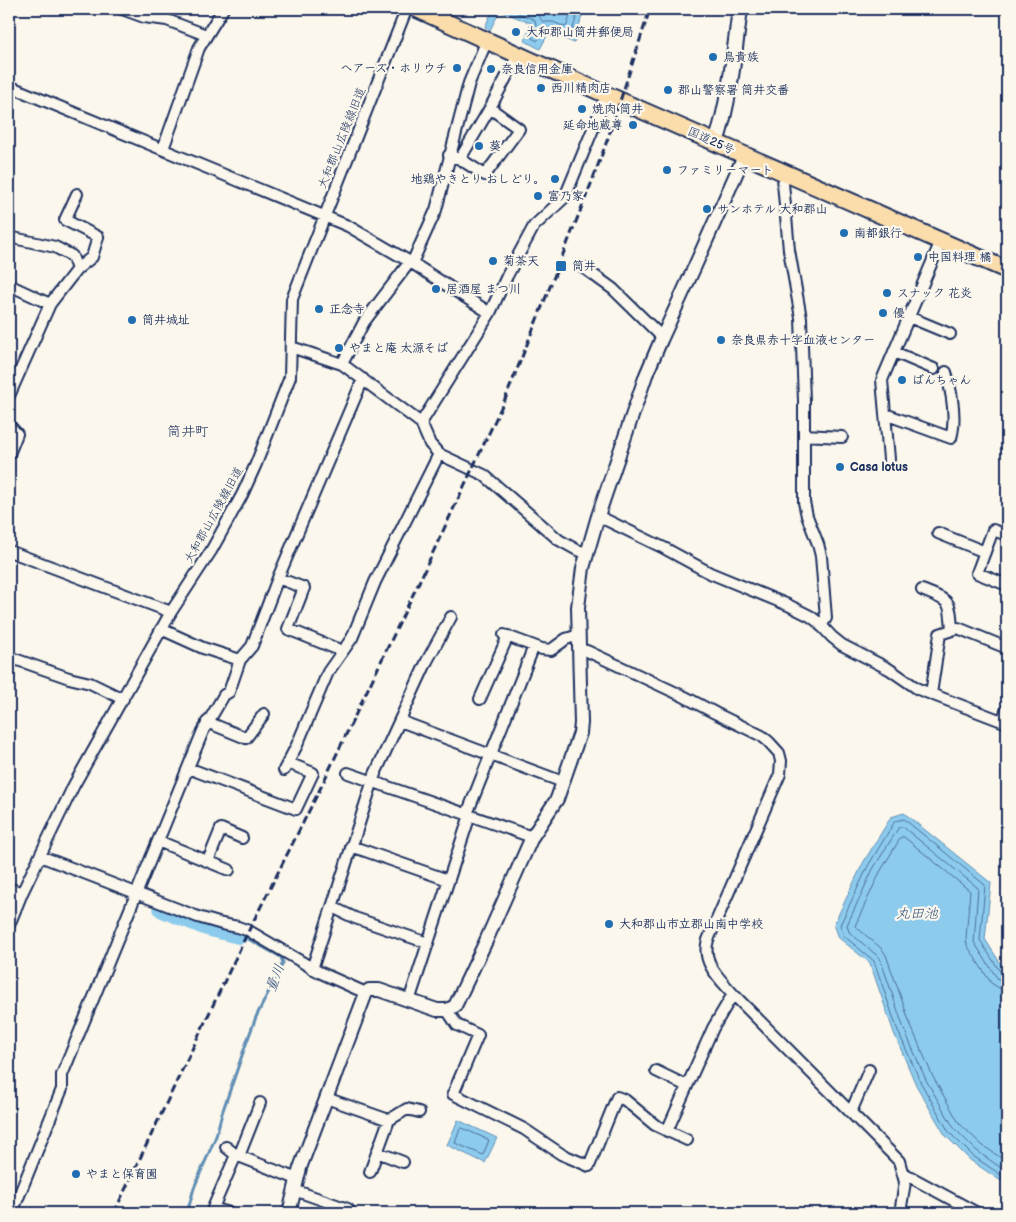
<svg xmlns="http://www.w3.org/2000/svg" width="1016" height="1222" viewBox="0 0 1016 1222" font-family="'Balsamiq Sans','Klee One',sans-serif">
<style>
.water{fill:#8dcbed;stroke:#5f8db4}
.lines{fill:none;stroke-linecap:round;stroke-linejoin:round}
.shore{stroke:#496d97;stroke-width:1}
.stream{stroke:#5f8db4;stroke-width:3}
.river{stroke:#8dcbed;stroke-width:20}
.minor-casing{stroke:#1b2f5e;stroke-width:14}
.tertiary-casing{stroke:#1b2f5e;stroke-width:16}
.secondary-casing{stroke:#1b2f5e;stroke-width:18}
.trunk-casing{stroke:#1b2f5e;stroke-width:20}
.minor{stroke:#fbf7ec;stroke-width:10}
.tertiary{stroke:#fbf7ec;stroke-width:12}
.secondary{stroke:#fbf7ec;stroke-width:14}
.trunk{stroke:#fbddab;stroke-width:16}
.rail{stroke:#1b2f5e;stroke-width:3;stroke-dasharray:8 4;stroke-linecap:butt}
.poi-dot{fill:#1f6fb2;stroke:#fbf7ec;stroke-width:2}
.labels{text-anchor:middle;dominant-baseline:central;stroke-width:4.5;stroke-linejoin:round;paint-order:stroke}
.poi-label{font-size:12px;font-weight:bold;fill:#1b2f5e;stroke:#fbf7ec;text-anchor:start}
.street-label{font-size:12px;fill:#1b2f5e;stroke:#fbf7ec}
.neighbourhood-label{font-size:14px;fill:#1b2f5e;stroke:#fbf7ec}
.water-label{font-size:14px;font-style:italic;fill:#385682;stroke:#fbf7ec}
</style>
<rect width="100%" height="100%" fill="#fbf7ec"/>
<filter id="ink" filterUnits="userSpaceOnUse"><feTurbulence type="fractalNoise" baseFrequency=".02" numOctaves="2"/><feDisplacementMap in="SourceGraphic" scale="10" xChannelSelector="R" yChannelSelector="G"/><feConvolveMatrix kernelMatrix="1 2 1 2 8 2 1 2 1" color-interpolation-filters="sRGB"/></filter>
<g filter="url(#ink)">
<path class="water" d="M 493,9 L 584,9 L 574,43 L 549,32 L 540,49 L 525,41 L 531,23 L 500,11 L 490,30 L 485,27 Z
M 904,813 L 991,883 L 985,939 L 1007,974 L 1007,1185 L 970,1160 L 945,1135 L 916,1085 L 894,1033 L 870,963 L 839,938 L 834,924 L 863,863 L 891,817 Z
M 458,1120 L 497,1138 L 485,1163 L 447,1145 Z"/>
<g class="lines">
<path class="shore" d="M 509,9 L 535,20 L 536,25 L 532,38 L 537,41 L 545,30 L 549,28 L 571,35 L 579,9
M 526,9 L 537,14 L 543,22 L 553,22 L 565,27 L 567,25 L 572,9
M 1007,975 L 1001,973 L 980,940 L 985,885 L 904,819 L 895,821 L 868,866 L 840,925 L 844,936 L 874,961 L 898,1031 L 921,1083 L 949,1132 L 973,1156 L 1007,1179
M 1007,982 L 1002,981 L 997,978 L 974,942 L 978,888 L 903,827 L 899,827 L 873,869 L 847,925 L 849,932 L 880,958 L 904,1029 L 926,1080 L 954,1128 L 977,1151 L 1007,1172
M 1007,989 L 999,988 L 991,983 L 967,945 L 966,938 L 970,891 L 904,837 L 901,837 L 880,872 L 855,926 L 882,949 L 886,955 L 911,1026 L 933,1077 L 959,1123 L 982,1145 L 1007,1162
M 462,1128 L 489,1140 L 483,1155 L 455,1143 L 460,1129 Z"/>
<path class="stream" d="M 187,1213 L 194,1188 L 216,1136 L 222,1113 L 246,1044 L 256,1017 L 283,963 L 281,957 L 239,934"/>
<path class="river" d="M 163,908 L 207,926 L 239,934"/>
<defs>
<path id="minor" d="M 122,9 L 144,17 L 167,20 L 206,35
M 9,86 L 348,226 L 412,263 L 490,313
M 163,149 L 199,48 L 223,9
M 449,155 L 460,159 L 485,175 L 519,129 L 490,108
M 460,159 L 490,108 L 518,55
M 787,174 L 783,183 L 789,250 L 801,318 L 804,401 L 804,502 L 807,516 L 818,544 L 821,556 L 826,618 L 821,626
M 77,194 L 65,220 L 98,237 L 92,257 L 77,269
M 9,237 L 55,247 L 72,256 L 77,269 L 50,304 L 9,396
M 412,263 L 436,210 L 469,83 L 487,40
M 584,268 L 613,289 L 662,337
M 9,285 L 50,304
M 909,317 L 950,334
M 291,347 L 342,364 L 421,423 L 430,444 L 439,454 L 484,475 L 559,540 L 577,550 L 588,553
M 894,352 L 934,369
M 342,364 L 364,322 L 409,263
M 885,414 L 951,438 C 957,417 952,393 946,372
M 421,423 L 490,313 L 507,276 L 534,226 L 565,197 L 607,95
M 9,425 L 17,434 L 9,454
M 804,435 L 842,437
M 889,459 L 882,380 L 941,241
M 598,516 L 664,548 L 710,573 L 788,605 L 810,616 L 818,622 L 832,637 L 842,645 L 889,669 L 918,689 L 1007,723
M 938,533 L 985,552
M 1007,535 L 993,530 L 977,573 L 1007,585
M 9,551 L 171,612
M 278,578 L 304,588 L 288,629 L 342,651
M 922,590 C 951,602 950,599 952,630
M 161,629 L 203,648 L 240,660
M 504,635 L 542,649 L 551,650 L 566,639 L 579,635
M 579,649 L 587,651 L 685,697 L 715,713 L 762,736 L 769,742 L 779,753 L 781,761 L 780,774 L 708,940 C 701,962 719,978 733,994 L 899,1161 L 905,1182 L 900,1213
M 9,657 L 69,678 L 90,683 L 123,699
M 931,694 L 940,634 L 958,628 L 1007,648
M 480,699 L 508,636
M 400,721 L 563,782
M 1002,721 L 1007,709
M 207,722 L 246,738 L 264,714
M 188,768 L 296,809 L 313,773 L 288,763
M 284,770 L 297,745 L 328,672 L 352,638 L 375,582 L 439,454
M 348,773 L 532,837
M 467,814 L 534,646
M 158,841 L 229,870
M 351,846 L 448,880
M 40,856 L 198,917 L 222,924 L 238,927 L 249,931 L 319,972 L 366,993
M 208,861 L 221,829 L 242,838
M 9,888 L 22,893
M 332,907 L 355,918 L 428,943
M 9,925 L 22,893 L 74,785 L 171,612 L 211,551 L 242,495 L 256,464 L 290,377 L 292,299 L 405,13 L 405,9
M 312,969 L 375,774 L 427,661 L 451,617
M 409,1001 L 470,815
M 447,1010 L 457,1025 L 478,1035 L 453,1094 L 524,1129 L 561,1154 L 589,1166 L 617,1097 L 625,1100 L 655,1125 L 687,1140
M 656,1071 L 687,1086
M 326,1098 L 389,1120 L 370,1172
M 851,1112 L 869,1070
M 389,1120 L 407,1109 L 419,1112
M 667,1131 L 713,1028 L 733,994
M 226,1147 L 236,1155 L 297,1179
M 377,1152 L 403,1162
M 239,1156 L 260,1103
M 903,1173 L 977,1213
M 294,1190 L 348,1209
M 12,1213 L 62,1089 L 62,1075 L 203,731 L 224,695 L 229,692 L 240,660 L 252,646 L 278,578 L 363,379
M 229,1213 L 213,1208 L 236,1155"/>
<path id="tertiary" d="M 289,1213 L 300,1168 L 366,993 L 369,990 L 379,990 L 437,1010 L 447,1010 L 455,1006 L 486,941 L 532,837 L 557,799 L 580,733 L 581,723 L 578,607 L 583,568 L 598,516 L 646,375 L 661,340 L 695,266 L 744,156"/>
<path id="secondary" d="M 716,143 C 730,99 734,54 740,9"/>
<path id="trunk" d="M 417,9 L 607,95 L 1007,270"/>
</defs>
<use href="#minor" class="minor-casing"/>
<use href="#tertiary" class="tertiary-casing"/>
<use href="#secondary" class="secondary-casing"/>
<use href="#trunk" class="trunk-casing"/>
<use href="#minor" class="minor"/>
<use href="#tertiary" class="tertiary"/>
<use href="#secondary" class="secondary"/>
<use href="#trunk" class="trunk"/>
<path class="rail" d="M 114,1213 L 246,936 L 320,789 L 419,582 L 506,397 L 591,184 L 608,138 L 650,9"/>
</g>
</g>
<g class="poi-dot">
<circle cx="516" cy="32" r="5"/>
<circle cx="713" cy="57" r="5"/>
<circle cx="457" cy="68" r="5"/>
<circle cx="491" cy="69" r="5"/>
<circle cx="541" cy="88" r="5"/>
<circle cx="668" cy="90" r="5"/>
<circle cx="582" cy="109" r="5"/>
<circle cx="633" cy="125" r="5"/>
<circle cx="479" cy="146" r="5"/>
<circle cx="667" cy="170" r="5"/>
<circle cx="555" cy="179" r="5"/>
<circle cx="538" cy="196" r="5"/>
<circle cx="707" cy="209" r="5"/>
<circle cx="844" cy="233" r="5"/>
<circle cx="918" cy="257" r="5"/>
<circle cx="493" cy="261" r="5"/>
<rect x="555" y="260" width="12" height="12" rx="2.5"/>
<circle cx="436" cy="289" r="5"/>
<circle cx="887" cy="293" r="5"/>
<circle cx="319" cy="309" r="5"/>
<circle cx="883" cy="313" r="5"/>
<circle cx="132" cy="320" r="5"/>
<circle cx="721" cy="340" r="5"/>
<circle cx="339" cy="348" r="5"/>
<circle cx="902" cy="380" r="5"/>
<circle cx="840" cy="467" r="5"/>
<circle cx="609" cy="924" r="5"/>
<circle cx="76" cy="1174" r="5"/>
</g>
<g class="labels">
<g class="poi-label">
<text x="526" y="32">大和郡山筒井郵便局</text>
<text x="723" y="57">鳥貴族</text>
<text x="447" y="68" text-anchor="end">ヘアーズ・ホリウチ</text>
<text x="501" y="69">奈良信用金庫</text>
<text x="551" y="88">西川精肉店</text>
<text x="678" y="90">郡山警察署 筒井交番</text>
<text x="592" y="109">焼肉 筒井</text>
<text x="623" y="125" text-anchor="end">延命地蔵尊</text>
<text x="489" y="146">葵</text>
<text x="677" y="170">ファミリーマート</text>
<text x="545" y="179" text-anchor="end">地鶏やきとり おしどり。</text>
<text x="548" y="196">富乃家</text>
<text x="717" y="209">サンホテル 大和郡山</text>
<text x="854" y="233">南都銀行</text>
<text x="928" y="257">中国料理 橘</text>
<text x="503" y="261">菊茶天</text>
<text x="572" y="266">筒井</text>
<text x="446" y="289">居酒屋 まつ川</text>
<text x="897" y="293">スナック 花炎</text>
<text x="329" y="309">正念寺</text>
<text x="893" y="313">優</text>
<text x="142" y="320">筒井城址</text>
<text x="731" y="340">奈良県赤十字血液センター</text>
<text x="349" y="348">やまと庵 太源そば</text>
<text x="912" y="380">ばんちゃん</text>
<text x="850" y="467">Casa lotus</text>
<text x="619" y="924">大和郡山市立郡山南中学校</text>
<text x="86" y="1174">やまと保育園</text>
</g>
<g class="street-label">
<text transform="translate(342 138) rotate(-68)">大和郡山広陵線旧道</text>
<text transform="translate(711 141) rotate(24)">国道25号</text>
<text transform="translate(214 515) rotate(-61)">大和郡山広陵線旧道</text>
</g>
<g class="neighbourhood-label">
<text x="188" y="431">筒井町</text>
</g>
<g class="water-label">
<text x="917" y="913">丸田池</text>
<text transform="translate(275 978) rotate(-69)">量川</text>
</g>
</g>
<rect width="1016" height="1222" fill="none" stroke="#fbf7ec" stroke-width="30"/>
<rect x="15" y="15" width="986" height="1192" fill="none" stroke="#1b2f5e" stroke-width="2" filter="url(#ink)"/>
</svg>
